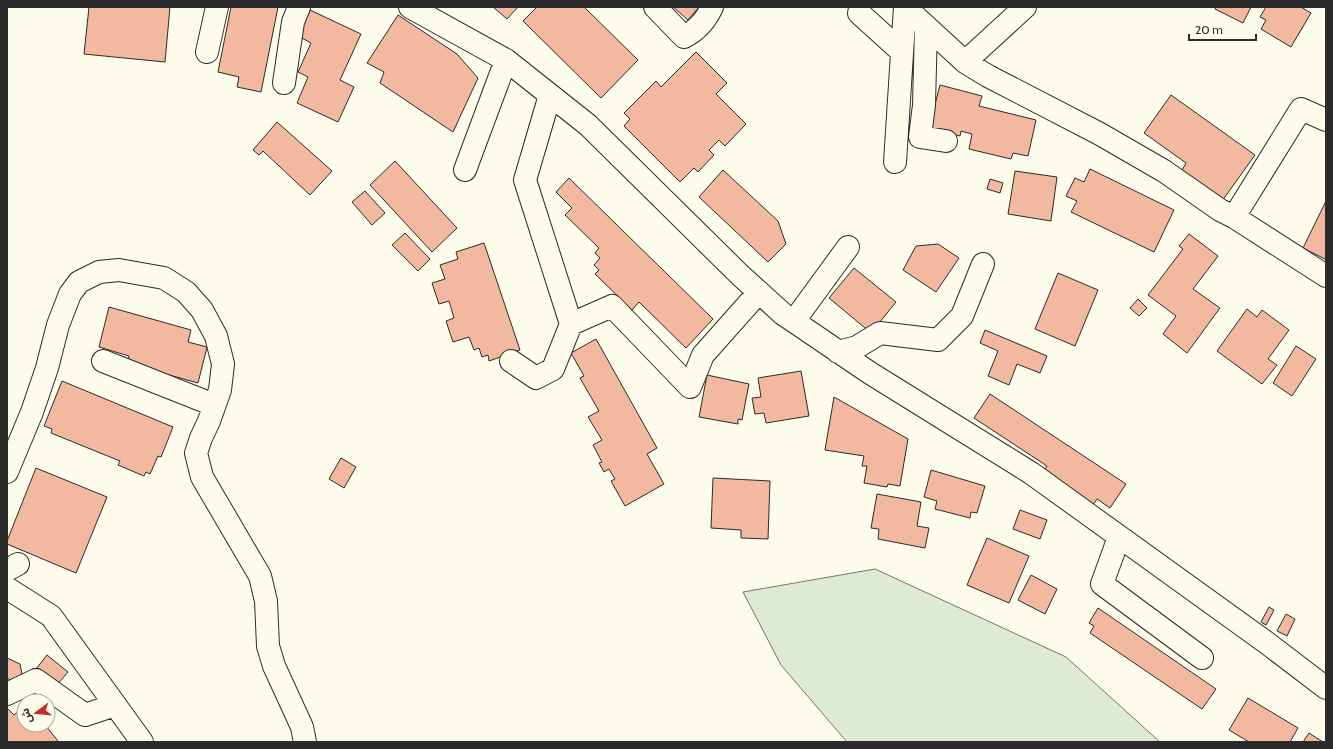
<svg xmlns="http://www.w3.org/2000/svg" width="1333" height="749" viewBox="0 0 1333 749" font-family="Cabin,'Noto Sans Arabic',sans-serif">
<style>
.green{fill:#deebd1;stroke:#74746e}
.building{fill:#f2b8a0;stroke:#2b2b2b}
.lines{fill:none;stroke-linecap:round;stroke-linejoin:round}
.minor-casing{stroke:#2b2b2b;stroke-width:24}
.minor{stroke:#fdfbea;stroke-width:22}
</style>
<rect width="100%" height="100%" fill="#fdfbea"/>
<path class="green" d="M 875,569 L 1066,657 L 1160,742 L 847,742 L 781,665 L 743,592 Z"/>
<path class="building" d="M 89,7 L 170,7 L 165,62 L 84,54 Z
M 231,7 L 278,7 L 261,92 L 237,87 L 239,77 L 218,72 Z
M 493,7 L 518,7 L 507,19 Z
M 537,7 L 584,7 L 638,60 L 601,98 L 523,21 Z
M 673,7 L 699,7 L 688,20 Z
M 1216,7 L 1251,7 L 1243,23 L 1215,9 Z
M 1266,7 L 1301,7 L 1311,13 L 1291,47 L 1261,29 L 1266,20 L 1260,17 Z
M 310,10 L 361,34 L 340,80 L 354,87 L 338,122 L 297,103 L 308,77 L 298,72 L 311,43 L 298,36 Z
M 398,15 L 457,54 L 478,78 L 453,132 L 380,83 L 384,72 L 367,63 Z
M 696,52 L 727,83 L 716,94 L 746,124 L 725,146 L 719,140 L 709,150 L 714,155 L 698,172 L 694,168 L 680,182 L 624,126 L 630,119 L 624,113 L 656,81 L 661,87 Z
M 940,85 L 982,96 L 979,106 L 1036,120 L 1028,156 L 1013,153 L 1011,159 L 969,149 L 972,134 L 961,131 L 960,136 L 929,128 Z
M 1171,95 L 1255,155 L 1222,201 L 1181,172 L 1186,163 L 1144,133 Z
M 277,122 L 332,171 L 310,195 L 263,151 L 259,155 L 253,150 Z
M 395,161 L 457,228 L 432,252 L 370,185 Z
M 1090,169 L 1174,210 L 1154,252 L 1071,212 L 1077,201 L 1066,196 L 1075,178 L 1084,182 Z
M 723,170 L 778,221 L 786,244 L 768,262 L 699,197 Z
M 1015,171 L 1057,177 L 1051,221 L 1008,214 Z
M 569,178 L 713,319 L 686,348 L 639,302 L 632,310 L 595,274 L 599,270 L 594,265 L 600,258 L 595,253 L 599,248 L 565,215 L 572,208 L 556,192 Z
M 990,179 L 1003,183 L 1000,193 L 987,189 Z
M 365,191 L 385,213 L 372,225 L 352,202 Z
M 1326,201 L 1326,257 L 1325,259 L 1303,248 Z
M 405,233 L 430,259 L 418,271 L 392,245 Z
M 1189,234 L 1218,256 L 1193,289 L 1220,308 L 1187,353 L 1163,334 L 1176,316 L 1148,295 L 1183,249 L 1179,246 Z
M 484,243 L 520,350 L 489,361 L 488,355 L 482,357 L 479,348 L 474,350 L 469,337 L 453,342 L 446,321 L 454,318 L 449,301 L 439,304 L 432,283 L 445,279 L 440,265 L 458,259 L 456,252 Z
M 938,244 L 959,258 L 936,292 L 903,270 L 916,246 Z
M 854,268 L 896,302 L 871,333 L 829,298 Z
M 1058,273 L 1098,290 L 1075,346 L 1035,329 Z
M 1138,299 L 1147,308 L 1139,316 L 1130,308 Z
M 109,307 L 191,330 L 188,342 L 207,347 L 198,383 L 155,371 L 127,365 L 129,356 L 99,347 Z
M 1247,309 L 1257,317 L 1262,310 L 1289,330 L 1268,359 L 1277,365 L 1262,384 L 1217,351 Z
M 985,330 L 1047,356 L 1040,373 L 1017,364 L 1009,385 L 988,376 L 998,351 L 980,343 Z
M 596,339 L 657,448 L 647,454 L 664,484 L 625,506 L 611,481 L 615,479 L 609,469 L 604,472 L 599,463 L 602,462 L 593,445 L 602,440 L 588,417 L 599,411 L 580,378 L 584,376 L 571,353 Z
M 1296,346 L 1316,359 L 1292,396 L 1273,383 Z
M 801,371 L 809,416 L 766,423 L 764,413 L 755,414 L 752,398 L 761,397 L 758,378 Z
M 707,375 L 749,384 L 742,420 L 738,419 L 738,424 L 699,417 Z
M 62,381 L 173,427 L 161,457 L 158,456 L 150,474 L 146,472 L 144,476 L 118,465 L 120,461 L 51,433 L 52,429 L 44,426 Z
M 990,394 L 1126,484 L 1110,508 L 1097,499 L 1092,506 L 1042,473 L 1047,466 L 974,418 Z
M 834,397 L 908,439 L 900,486 L 888,484 L 887,487 L 864,483 L 867,466 L 862,466 L 864,456 L 825,450 Z
M 341,458 L 356,467 L 344,488 L 329,479 Z
M 36,468 L 107,497 L 76,573 L 7,544 L 7,541 Z
M 931,470 L 985,486 L 977,513 L 971,512 L 970,518 L 935,509 L 937,501 L 924,497 Z
M 713,478 L 770,481 L 768,539 L 741,538 L 741,530 L 711,528 Z
M 877,494 L 921,502 L 917,526 L 929,528 L 925,548 L 878,539 L 879,529 L 871,528 Z
M 1020,510 L 1047,520 L 1040,539 L 1013,529 Z
M 987,538 L 1029,556 L 1009,603 L 967,585 Z
M 1031,575 L 1057,589 L 1045,614 L 1018,600 Z
M 1269,607 L 1274,610 L 1266,625 L 1261,622 Z
M 1098,608 L 1216,689 L 1202,709 L 1090,633 L 1094,626 L 1089,623 Z
M 1286,614 L 1295,619 L 1287,636 L 1277,631 Z
M 47,655 L 68,672 L 56,686 L 36,669 Z
M 7,658 L 20,664 L 22,674 L 12,681 L 7,678 Z
M 1248,698 L 1298,728 L 1290,742 L 1249,742 L 1229,730 Z
M 24,707 L 24,725 L 45,725 L 59,742 L 7,742 L 7,710 L 8,709 L 14,715 Z
M 1309,733 L 1323,742 L 1303,742 Z"/>
<g class="lines">
<defs>
<path id="minor" d="M 410,7 L 506,60 L 588,125 L 740,275 L 783,314 L 870,373 L 1031,473 L 1267,643 L 1326,688
M 655,7 L 684,37 C 696,31 706,20 712,7
M 905,7 L 965,62 L 988,76 L 1100,134 L 1164,171 L 1220,210 L 1234,217 L 1326,276
M 859,13 L 901,51
M 926,26 L 924,105 L 920,137 L 946,141
M 207,52 L 217,7
M 965,62 L 1025,7
M 284,83 L 293,22 L 299,7
M 895,162 L 905,7
M 465,170 L 506,60
M 1234,217 L 1301,109 L 1326,120
M 794,321 L 848,247
M 571,324 L 612,306 L 690,387 L 703,355 L 759,292
M 838,352 L 857,347 L 880,333 L 938,340 L 962,316 L 983,264
M 103,361 L 214,405
M 511,361 L 536,378 L 553,369 L 571,324 L 525,180 L 550,95
M 7,472 L 32,412 L 47,368 L 58,325 L 70,294 L 79,282 L 99,272 L 119,270 L 164,278 L 186,292 L 202,310 L 216,336 L 223,364 L 220,390 L 209,421 L 201,438 L 196,453 L 202,477 L 260,576 L 266,601 L 268,646 L 274,666 L 302,727 L 305,742
M 1119,537 L 1102,584 L 1202,658
M 7,570 L 18,564
M 7,588 L 51,616 L 142,742
M 7,694 L 36,680 L 85,715 L 115,705"/>
</defs>
<use href="#minor" class="minor-casing"/>
<use href="#minor" class="minor"/>
</g>
<rect width="1333" height="749" fill="none" stroke="#2b2b2b" stroke-width="16"/>
<g transform="translate(36 713) rotate(254)"><circle r="19" fill="#fdfbea" stroke="#a9a89e"/>
<path d="M0-3L7 15L0 10L-7 15Z" fill="#c62828"/>
<text y="-6" font-size="11" font-weight="bold" text-anchor="middle" fill="#2b2b2b">ش</text>
</g>
<path d="M1189 34v6h67v-6" fill="none" stroke="#2b2b2b" stroke-width="2"/>
<text x="1195" y="34" font-size="12" fill="#2b2b2b" stroke="#fdfbea" stroke-width="3" paint-order="stroke">20 m</text>
</svg>
